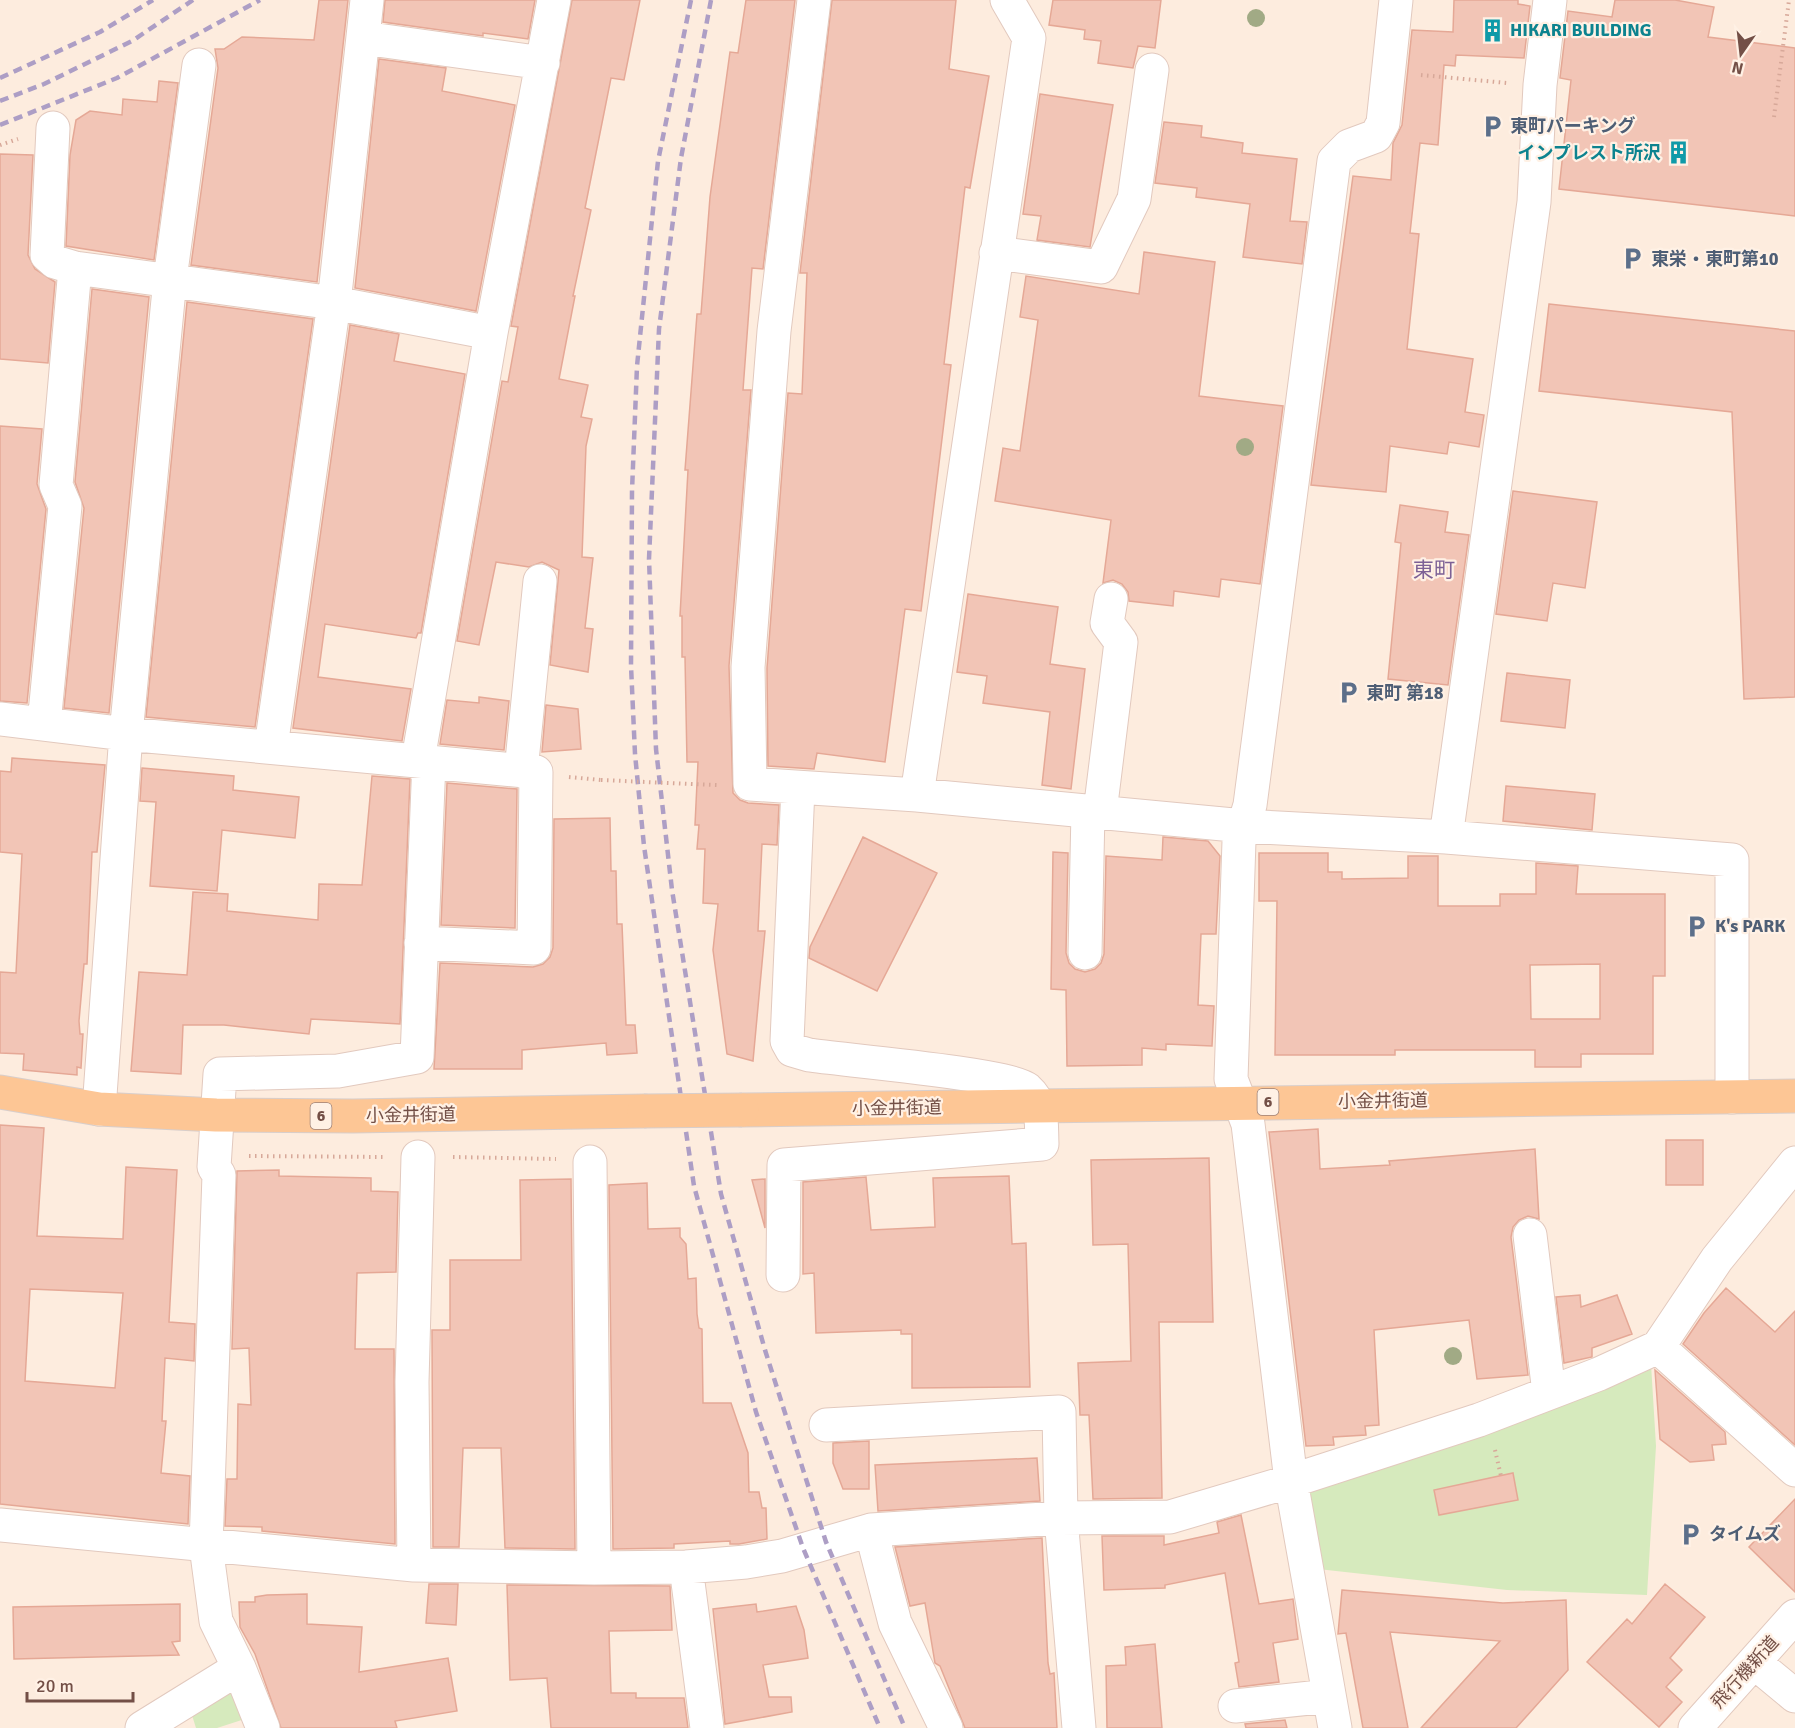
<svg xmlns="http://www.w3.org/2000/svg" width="1795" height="1728" viewBox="0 0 1795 1728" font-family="Signika,'Noto Sans JP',sans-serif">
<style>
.green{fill:#d6eabd}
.building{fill:#f2c5b6;stroke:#e5a896;stroke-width:1.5;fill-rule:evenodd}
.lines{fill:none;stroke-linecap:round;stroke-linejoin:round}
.minor-casing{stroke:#e2c9be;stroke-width:35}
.major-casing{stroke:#d8cecb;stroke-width:35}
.path{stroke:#d7a899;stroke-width:4;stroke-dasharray:1.5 4.5;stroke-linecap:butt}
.minor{stroke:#fff;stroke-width:33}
.major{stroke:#fdc695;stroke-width:33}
.rail{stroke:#ad9ec5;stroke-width:4.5;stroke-dasharray:9 6;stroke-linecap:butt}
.major-bridge-casing{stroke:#d8cecb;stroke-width:35;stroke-linecap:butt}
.path-bridge{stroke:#d7a899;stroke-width:4;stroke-dasharray:1.5 4.5;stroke-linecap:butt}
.major-bridge{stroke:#fdc695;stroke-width:33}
.tree{fill:#a1aa85}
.labels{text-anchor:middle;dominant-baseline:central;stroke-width:4.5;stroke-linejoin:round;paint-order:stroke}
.shield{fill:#fff1e5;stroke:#9d8076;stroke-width:1.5}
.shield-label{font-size:16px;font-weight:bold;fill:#734f46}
.culture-label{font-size:18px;font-weight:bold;fill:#0d838f;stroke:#fff1e5;text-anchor:start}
.service-label{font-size:18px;font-weight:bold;fill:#4e5e75;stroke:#fff1e5;text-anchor:start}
.street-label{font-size:18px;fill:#734f46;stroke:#fff1e5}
.quarter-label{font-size:21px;fill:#7d6196;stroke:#fff1e5}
</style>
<rect width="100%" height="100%" fill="#fdecde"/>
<path class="green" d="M 1651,1364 L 1656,1446 L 1647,1595 L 1507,1590 L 1318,1569 L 1299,1490 Z
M 235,1679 L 251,1717 L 217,1728 L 196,1728 L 191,1712 Z"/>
<path class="building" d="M 319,0 L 348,0 L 317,282 L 191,265 L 218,68 L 215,49 L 224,49 L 242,37 L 314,40 Z
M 385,0 L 535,0 L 528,39 L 483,33 L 483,36 L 383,22 Z
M 572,0 L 640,0 L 624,80 L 611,78 L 585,208 L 591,210 L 573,296 L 575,296 L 559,379 L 588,385 L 581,417 L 592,419 L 586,446 L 582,557 L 593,558 L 585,628 L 593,629 L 588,672 L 550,665 L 559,570 L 542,562 L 529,567 L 496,562 L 479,645 L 457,641 L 502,381 L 508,382 L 518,327 L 511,326 Z
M 746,0 L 795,0 L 763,269 L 752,268 L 743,390 L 751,390 L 729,666 L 733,793 L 740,800 L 748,803 L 779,805 L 777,845 L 762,844 L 758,931 L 765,931 L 753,1061 L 727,1054 L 713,950 L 718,904 L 703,903 L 705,849 L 697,849 L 699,825 L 695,825 L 698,762 L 687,762 L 685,657 L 682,657 L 682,616 L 680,616 L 688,470 L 685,470 L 697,314 L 701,314 L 710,197 L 730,52 L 738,53 Z
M 832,0 L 956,0 L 949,69 L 989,76 L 970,188 L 965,187 L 944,364 L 951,365 L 921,611 L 905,609 L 885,762 L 817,753 L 814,769 L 768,766 L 767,668 L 788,393 L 802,394 L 807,273 L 800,273 Z
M 1053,0 L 1161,0 L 1155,48 L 1138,46 L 1133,68 L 1098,63 L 1101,41 L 1084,39 L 1085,30 L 1049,25 Z
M 1454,0 L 1518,0 L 1518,4 L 1530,6 L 1524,58 L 1456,55 L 1455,66 L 1444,65 L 1438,145 L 1420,143 L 1410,233 L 1419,234 L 1407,349 L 1473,359 L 1465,412 L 1484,415 L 1479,447 L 1449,442 L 1447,454 L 1390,446 L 1386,492 L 1311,485 L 1353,176 L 1391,180 L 1393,143 L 1402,125 L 1412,30 L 1453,32 Z
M 1615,0 L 1675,0 L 1714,7 L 1708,37 L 1795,48 L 1795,216 L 1559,189 L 1571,80 L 1560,78 L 1568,11 L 1612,17 Z
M 379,59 L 446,68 L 442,91 L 515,105 L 476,311 L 355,288 Z
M 159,81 L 178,83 L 154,260 L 66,246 L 70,155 L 76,120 L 90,111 L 122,115 L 123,99 L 157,102 Z
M 1040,94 L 1113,105 L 1090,247 L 1037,240 L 1041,216 L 1023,214 Z
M 1164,122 L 1202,126 L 1201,137 L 1243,143 L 1242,153 L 1297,159 L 1290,221 L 1307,222 L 1302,264 L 1243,257 L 1250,204 L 1196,197 L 1197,188 L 1155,183 Z
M 0,154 L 33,155 L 28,255 L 35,269 L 55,282 L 48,363 L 0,359 Z
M 1144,252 L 1215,262 L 1199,396 L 1283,406 L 1260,584 L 1221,579 L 1219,597 L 1174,591 L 1173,606 L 1129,601 L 1128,592 L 1122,584 L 1113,580 L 1103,583 L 1111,520 L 995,501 L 1003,448 L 1020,451 L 1038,320 L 1020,317 L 1026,276 L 1139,294 Z
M 92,289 L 149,297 L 109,713 L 64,708 L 84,508 L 75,482 Z
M 187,302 L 313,319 L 255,727 L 146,717 Z
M 1549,304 L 1795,331 L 1795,697 L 1744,699 L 1732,412 L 1539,391 Z
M 350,325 L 399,334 L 394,361 L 465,374 L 421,633 L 418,633 L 416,638 L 325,624 L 318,677 L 411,689 L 402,741 L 293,728 Z
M 0,426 L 42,429 L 37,484 L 46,509 L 27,703 L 0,701 Z
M 1513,491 L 1597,502 L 1585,588 L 1553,583 L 1547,621 L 1496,614 Z
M 1400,505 L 1448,512 L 1445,532 L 1469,535 L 1448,685 L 1388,679 L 1401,543 L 1395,542 Z
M 968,594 L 1058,607 L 1050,664 L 1085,669 L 1071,789 L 1042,785 L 1050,712 L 983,703 L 987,676 L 957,672 Z
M 1507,673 L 1570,680 L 1565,728 L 1501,721 Z
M 479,697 L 509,701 L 504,750 L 440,744 L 447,700 L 479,703 Z
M 546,705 L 578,709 L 581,749 L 542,752 Z
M 12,758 L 105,765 L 97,852 L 92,852 L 87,964 L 84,964 L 79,1021 L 80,1034 L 83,1034 L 81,1068 L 77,1067 L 77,1075 L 23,1070 L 24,1054 L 0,1053 L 0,972 L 16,973 L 22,854 L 0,852 L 0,771 L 11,772 Z
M 142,768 L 234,776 L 233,790 L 299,797 L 295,838 L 222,830 L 217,891 L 150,886 L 156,802 L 140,801 Z
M 372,776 L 410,779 L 400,1024 L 311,1019 L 309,1034 L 224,1025 L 183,1025 L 181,1074 L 131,1071 L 139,972 L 187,975 L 193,892 L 228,894 L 227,911 L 318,920 L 319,884 L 362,885 Z
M 447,783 L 517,789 L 515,928 L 441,925 Z
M 1506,786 L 1595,794 L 1592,830 L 1503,821 Z
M 610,818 L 611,871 L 616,871 L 617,924 L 622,924 L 626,1025 L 635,1025 L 637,1053 L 607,1055 L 606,1043 L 522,1050 L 522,1069 L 434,1069 L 440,963 L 533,967 L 543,964 L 550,957 L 553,948 L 554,819 Z
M 863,837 L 937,873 L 877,991 L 809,958 L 810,947 Z
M 1163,837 L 1208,841 L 1220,856 L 1216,934 L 1201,934 L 1198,1005 L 1214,1006 L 1212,1046 L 1166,1044 L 1166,1050 L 1142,1048 L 1142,1065 L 1067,1066 L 1066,990 L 1051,989 L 1053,852 L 1068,853 L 1066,953 L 1069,963 L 1075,969 L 1085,972 L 1095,969 L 1101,963 L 1104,954 L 1106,856 L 1162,860 Z
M 1259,853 L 1328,853 L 1328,872 L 1342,872 L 1342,879 L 1408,878 L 1408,856 L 1438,856 L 1438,906 L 1500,906 L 1500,894 L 1536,894 L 1536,863 L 1578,866 L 1576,894 L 1665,894 L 1665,976 L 1653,976 L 1653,1054 L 1581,1054 L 1581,1067 L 1535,1067 L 1535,1050 L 1395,1050 L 1395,1055 L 1275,1055 L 1277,901 L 1259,901 ZM 1600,964 L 1600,1019 L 1531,1019 L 1530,965 Z
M 0,1125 L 44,1128 L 37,1236 L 123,1239 L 126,1167 L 177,1170 L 169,1322 L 195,1324 L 194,1361 L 165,1358 L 162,1421 L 166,1421 L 161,1473 L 190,1476 L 188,1524 L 0,1504 ZM 30,1289 L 123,1293 L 115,1388 L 25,1381 Z
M 1318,1129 L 1320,1169 L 1390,1165 L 1389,1161 L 1535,1149 L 1539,1219 L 1528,1216 L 1519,1220 L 1513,1227 L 1511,1237 L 1528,1375 L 1477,1379 L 1469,1320 L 1374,1330 L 1379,1425 L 1365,1426 L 1366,1435 L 1333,1437 L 1334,1445 L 1306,1446 L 1269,1132 Z
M 1666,1140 L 1703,1140 L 1703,1185 L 1666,1185 Z
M 1209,1158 L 1213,1322 L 1159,1322 L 1162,1498 L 1093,1499 L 1089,1415 L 1080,1415 L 1078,1363 L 1131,1361 L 1128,1244 L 1093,1245 L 1091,1160 Z
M 279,1170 L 279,1176 L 371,1178 L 371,1191 L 398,1192 L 396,1272 L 357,1273 L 355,1349 L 394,1349 L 395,1544 L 262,1531 L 262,1527 L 225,1526 L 227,1479 L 237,1479 L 238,1404 L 251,1405 L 249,1348 L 232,1349 L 237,1171 Z
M 1009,1176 L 1012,1244 L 1026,1243 L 1030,1387 L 912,1388 L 912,1334 L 901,1334 L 901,1330 L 816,1333 L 814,1273 L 803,1274 L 803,1182 L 866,1177 L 871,1230 L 935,1227 L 933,1178 Z
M 571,1179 L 575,1549 L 505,1548 L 501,1448 L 463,1448 L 459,1547 L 433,1547 L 432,1330 L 450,1330 L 450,1260 L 521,1260 L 520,1180 Z
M 765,1179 L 765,1228 L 752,1180 Z
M 647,1183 L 648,1229 L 680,1228 L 680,1237 L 686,1244 L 688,1279 L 696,1278 L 697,1314 L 699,1328 L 702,1329 L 703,1403 L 731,1403 L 748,1453 L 749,1492 L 759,1492 L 762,1508 L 766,1508 L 767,1539 L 739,1544 L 730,1544 L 730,1541 L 674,1544 L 674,1548 L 613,1549 L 609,1185 Z
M 1726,1288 L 1775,1332 L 1795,1311 L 1795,1445 L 1683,1344 L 1704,1313 Z
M 1580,1295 L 1581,1307 L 1617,1295 L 1632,1334 L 1592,1348 L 1592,1357 L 1564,1363 L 1556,1297 Z
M 1655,1370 L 1725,1432 L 1726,1444 L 1712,1445 L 1714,1460 L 1690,1462 L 1660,1439 Z
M 869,1441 L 869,1489 L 843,1489 L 833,1463 L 833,1443 Z
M 1037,1458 L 1040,1501 L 878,1511 L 875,1465 Z
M 1513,1473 L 1518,1500 L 1439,1515 L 1434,1490 Z
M 1795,1499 L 1795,1592 L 1749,1547 Z
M 1241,1515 L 1259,1604 L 1293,1599 L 1298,1639 L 1273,1643 L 1279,1682 L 1239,1687 L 1235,1663 L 1239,1662 L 1225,1573 L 1165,1585 L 1165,1588 L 1104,1590 L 1102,1536 L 1164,1536 L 1164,1545 L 1219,1533 L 1217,1522 Z
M 1042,1538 L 1048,1663 L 1050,1674 L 1054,1673 L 1057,1728 L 965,1728 L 940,1666 L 935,1663 L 925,1603 L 910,1606 L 895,1547 Z
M 429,1584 L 458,1584 L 456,1625 L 426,1623 Z
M 1665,1584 L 1705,1617 L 1670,1658 L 1682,1670 L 1666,1687 L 1682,1702 L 1659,1727 L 1587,1662 L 1627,1619 L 1632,1624 Z
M 507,1585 L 670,1586 L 672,1630 L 609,1631 L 611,1693 L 636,1693 L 636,1698 L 684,1698 L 688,1728 L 551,1728 L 547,1678 L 510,1680 Z
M 1342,1590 L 1503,1603 L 1566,1600 L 1568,1670 L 1516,1728 L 1421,1728 L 1500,1641 L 1390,1632 L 1408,1728 L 1363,1728 L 1346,1633 L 1338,1634 Z
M 307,1594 L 307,1624 L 362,1627 L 359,1672 L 448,1658 L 457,1711 L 395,1721 L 397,1728 L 281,1728 L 255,1654 L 240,1627 L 239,1602 L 255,1602 L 255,1597 L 267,1595 Z
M 180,1604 L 180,1641 L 172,1642 L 179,1655 L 14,1659 L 13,1607 Z
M 756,1604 L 757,1612 L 796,1606 L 804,1630 L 808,1658 L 763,1665 L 769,1697 L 791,1697 L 792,1712 L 725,1724 L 713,1609 Z
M 1155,1644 L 1162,1728 L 1107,1728 L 1106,1666 L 1126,1665 L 1125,1647 Z
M 1285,1720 L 1287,1728 L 1246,1728 L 1245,1724 Z"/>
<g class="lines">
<defs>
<path id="minor" d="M 814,0 L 774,331 L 748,667 L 750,784 L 917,795 L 1244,826 L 1446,837 L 1732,860 L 1732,1097
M 363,38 L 543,63
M 53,128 L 47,255 L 55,262 L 75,268 L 334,303 L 491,333
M 996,253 L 1101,267 L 1134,199 L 1152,70
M 0,719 L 126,734 L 536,772 L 534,948 L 421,943
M 44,724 L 65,506 L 56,485 L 75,268
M 271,747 L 334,303 L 367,0
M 418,760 L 491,333 L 554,0
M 521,771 L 540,581
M 917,795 L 1029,38 L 1007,0
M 1100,812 L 1121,642 L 1107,623 L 1111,599
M 1446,837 L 1534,202 L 1540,85 L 1550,0
M 1085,953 L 1088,811
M 99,1109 L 126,734 L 170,279 L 199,65
M 590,1162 L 594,1568
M 1530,1235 L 1549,1393
M 783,1275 L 784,1165 L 1042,1144 C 1041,1123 1044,1104 1027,1089 C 1009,1074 843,1060 809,1055 L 792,1050 L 787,1041 L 798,788
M 1658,1347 L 1795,1470
M 826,1425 L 1059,1412 L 1061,1518 L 1079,1728
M 0,1525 L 414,1565 L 594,1568 L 686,1567 L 746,1562 L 782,1556 L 871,1530 L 1061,1518 L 1170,1517 L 1291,1481 L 1479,1420 L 1599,1374 L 1658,1347 L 1717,1259 L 1795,1163
M 871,1530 L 895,1623 L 946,1728
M 414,1565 L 412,1382 L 418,1157
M 686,1567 L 707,1728
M 1754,1662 L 1795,1696
M 1235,1706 L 1329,1696
M 142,1728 L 239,1668
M 263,1728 L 239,1668 L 216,1621 L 206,1546 L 219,1175 L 214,1167 L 220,1074 L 338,1071 L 417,1057 L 429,761
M 1335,1728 L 1291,1481 L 1248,1124 L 1231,1079 L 1239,841 L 1250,805 L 1334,161 L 1349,146 L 1376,136 L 1383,123 L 1396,0
M 1695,1728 L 1795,1616"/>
<path id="major" d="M 0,1092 L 99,1109 L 216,1115 L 353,1116 L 644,1111
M 742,1110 L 1795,1096"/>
</defs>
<use href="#minor" class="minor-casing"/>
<use href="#major" class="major-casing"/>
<path class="path" d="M 1421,75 L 1507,83
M 1774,117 L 1789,0
M 0,145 L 18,139
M 569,777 L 601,780
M 691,784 L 717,785
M 249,1156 L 385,1157
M 453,1157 L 556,1159
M 1495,1450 L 1501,1476"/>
<use href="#minor" class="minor"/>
<use href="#major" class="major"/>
<path class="rail" d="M 691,0 L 658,161 L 637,366 L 632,491 L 631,666 L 635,754 L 644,846 L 694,1186 L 756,1412 L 803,1548 L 880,1728
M 711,0 L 681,158 L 659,329 L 649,559 L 656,749 L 672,890 L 721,1194 L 765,1350 L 826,1542 L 905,1728
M 0,78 L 100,32 L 153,0
M 0,101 L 44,84 L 132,41 L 193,0
M 0,125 L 117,78 L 260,0"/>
<defs>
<path id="major-bridge" d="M 644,1111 L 742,1110"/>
</defs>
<use href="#major-bridge" class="major-bridge-casing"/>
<path class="path-bridge" d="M 601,780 L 691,784"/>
<use href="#major-bridge" class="major-bridge"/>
</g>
<g class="tree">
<circle cx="1256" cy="18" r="9"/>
<circle cx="1245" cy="447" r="9"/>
<circle cx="1453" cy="1356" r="9"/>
</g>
<defs>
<symbol id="building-bare" viewBox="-9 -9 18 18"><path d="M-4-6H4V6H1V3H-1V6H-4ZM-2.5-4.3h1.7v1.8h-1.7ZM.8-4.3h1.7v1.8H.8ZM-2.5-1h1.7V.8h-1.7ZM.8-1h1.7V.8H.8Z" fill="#0f9aa8" stroke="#fff1e5" stroke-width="2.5" paint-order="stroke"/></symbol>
<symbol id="parking-bare" viewBox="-9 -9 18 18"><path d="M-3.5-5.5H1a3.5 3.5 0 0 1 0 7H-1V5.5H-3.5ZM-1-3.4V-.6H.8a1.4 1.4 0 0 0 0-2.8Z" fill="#5c6f8a" stroke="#fff1e5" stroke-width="2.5" paint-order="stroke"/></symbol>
</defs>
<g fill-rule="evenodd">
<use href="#building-bare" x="1476" y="14" width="33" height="33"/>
<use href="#parking-bare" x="1476" y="110" width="33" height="33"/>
<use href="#building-bare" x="1662" y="136" width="33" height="33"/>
<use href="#parking-bare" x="1616" y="242" width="33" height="33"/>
<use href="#parking-bare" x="1332" y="676" width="33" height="33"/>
<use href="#parking-bare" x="1680" y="910" width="33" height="33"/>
<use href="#parking-bare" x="1674" y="1518" width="33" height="33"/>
</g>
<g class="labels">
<g class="shield">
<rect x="1257.5" y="1089" width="21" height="26" rx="4.5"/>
<rect x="310.5" y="1103" width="21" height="26" rx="4.5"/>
</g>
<g class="shield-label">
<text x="1268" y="1102">6</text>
<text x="321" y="1116">6</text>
</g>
<g class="culture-label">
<text x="1510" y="30">HIKARI BUILDING</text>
<text x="1661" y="153" text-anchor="end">インプレスト所沢</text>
</g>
<g class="service-label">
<text x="1510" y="126">東町パーキング</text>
<text x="1651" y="259">東栄・東町第10</text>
<text x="1366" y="693">東町 第18</text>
<text x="1715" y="926">K's PARK</text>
<text x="1709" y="1534">タイムズ</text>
</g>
<g class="street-label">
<text transform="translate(1383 1101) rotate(-1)">小金井街道</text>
<text transform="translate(897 1108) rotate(-1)">小金井街道</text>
<text transform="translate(411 1115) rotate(-1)">小金井街道</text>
<text transform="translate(1745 1672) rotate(-48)">飛行機新道</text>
</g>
<g class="quarter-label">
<text x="1434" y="570">東町</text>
</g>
</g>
<g transform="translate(1741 54) rotate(194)" stroke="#fff1e5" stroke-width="4.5" paint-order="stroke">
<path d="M0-4.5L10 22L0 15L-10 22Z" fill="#734f46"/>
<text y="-9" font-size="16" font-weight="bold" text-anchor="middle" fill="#734f46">N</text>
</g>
<path d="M27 1692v9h106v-9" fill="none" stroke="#734f46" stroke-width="3"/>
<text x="36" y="1692" font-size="18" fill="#734f46" stroke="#fff1e5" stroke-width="4.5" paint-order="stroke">20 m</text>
</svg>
